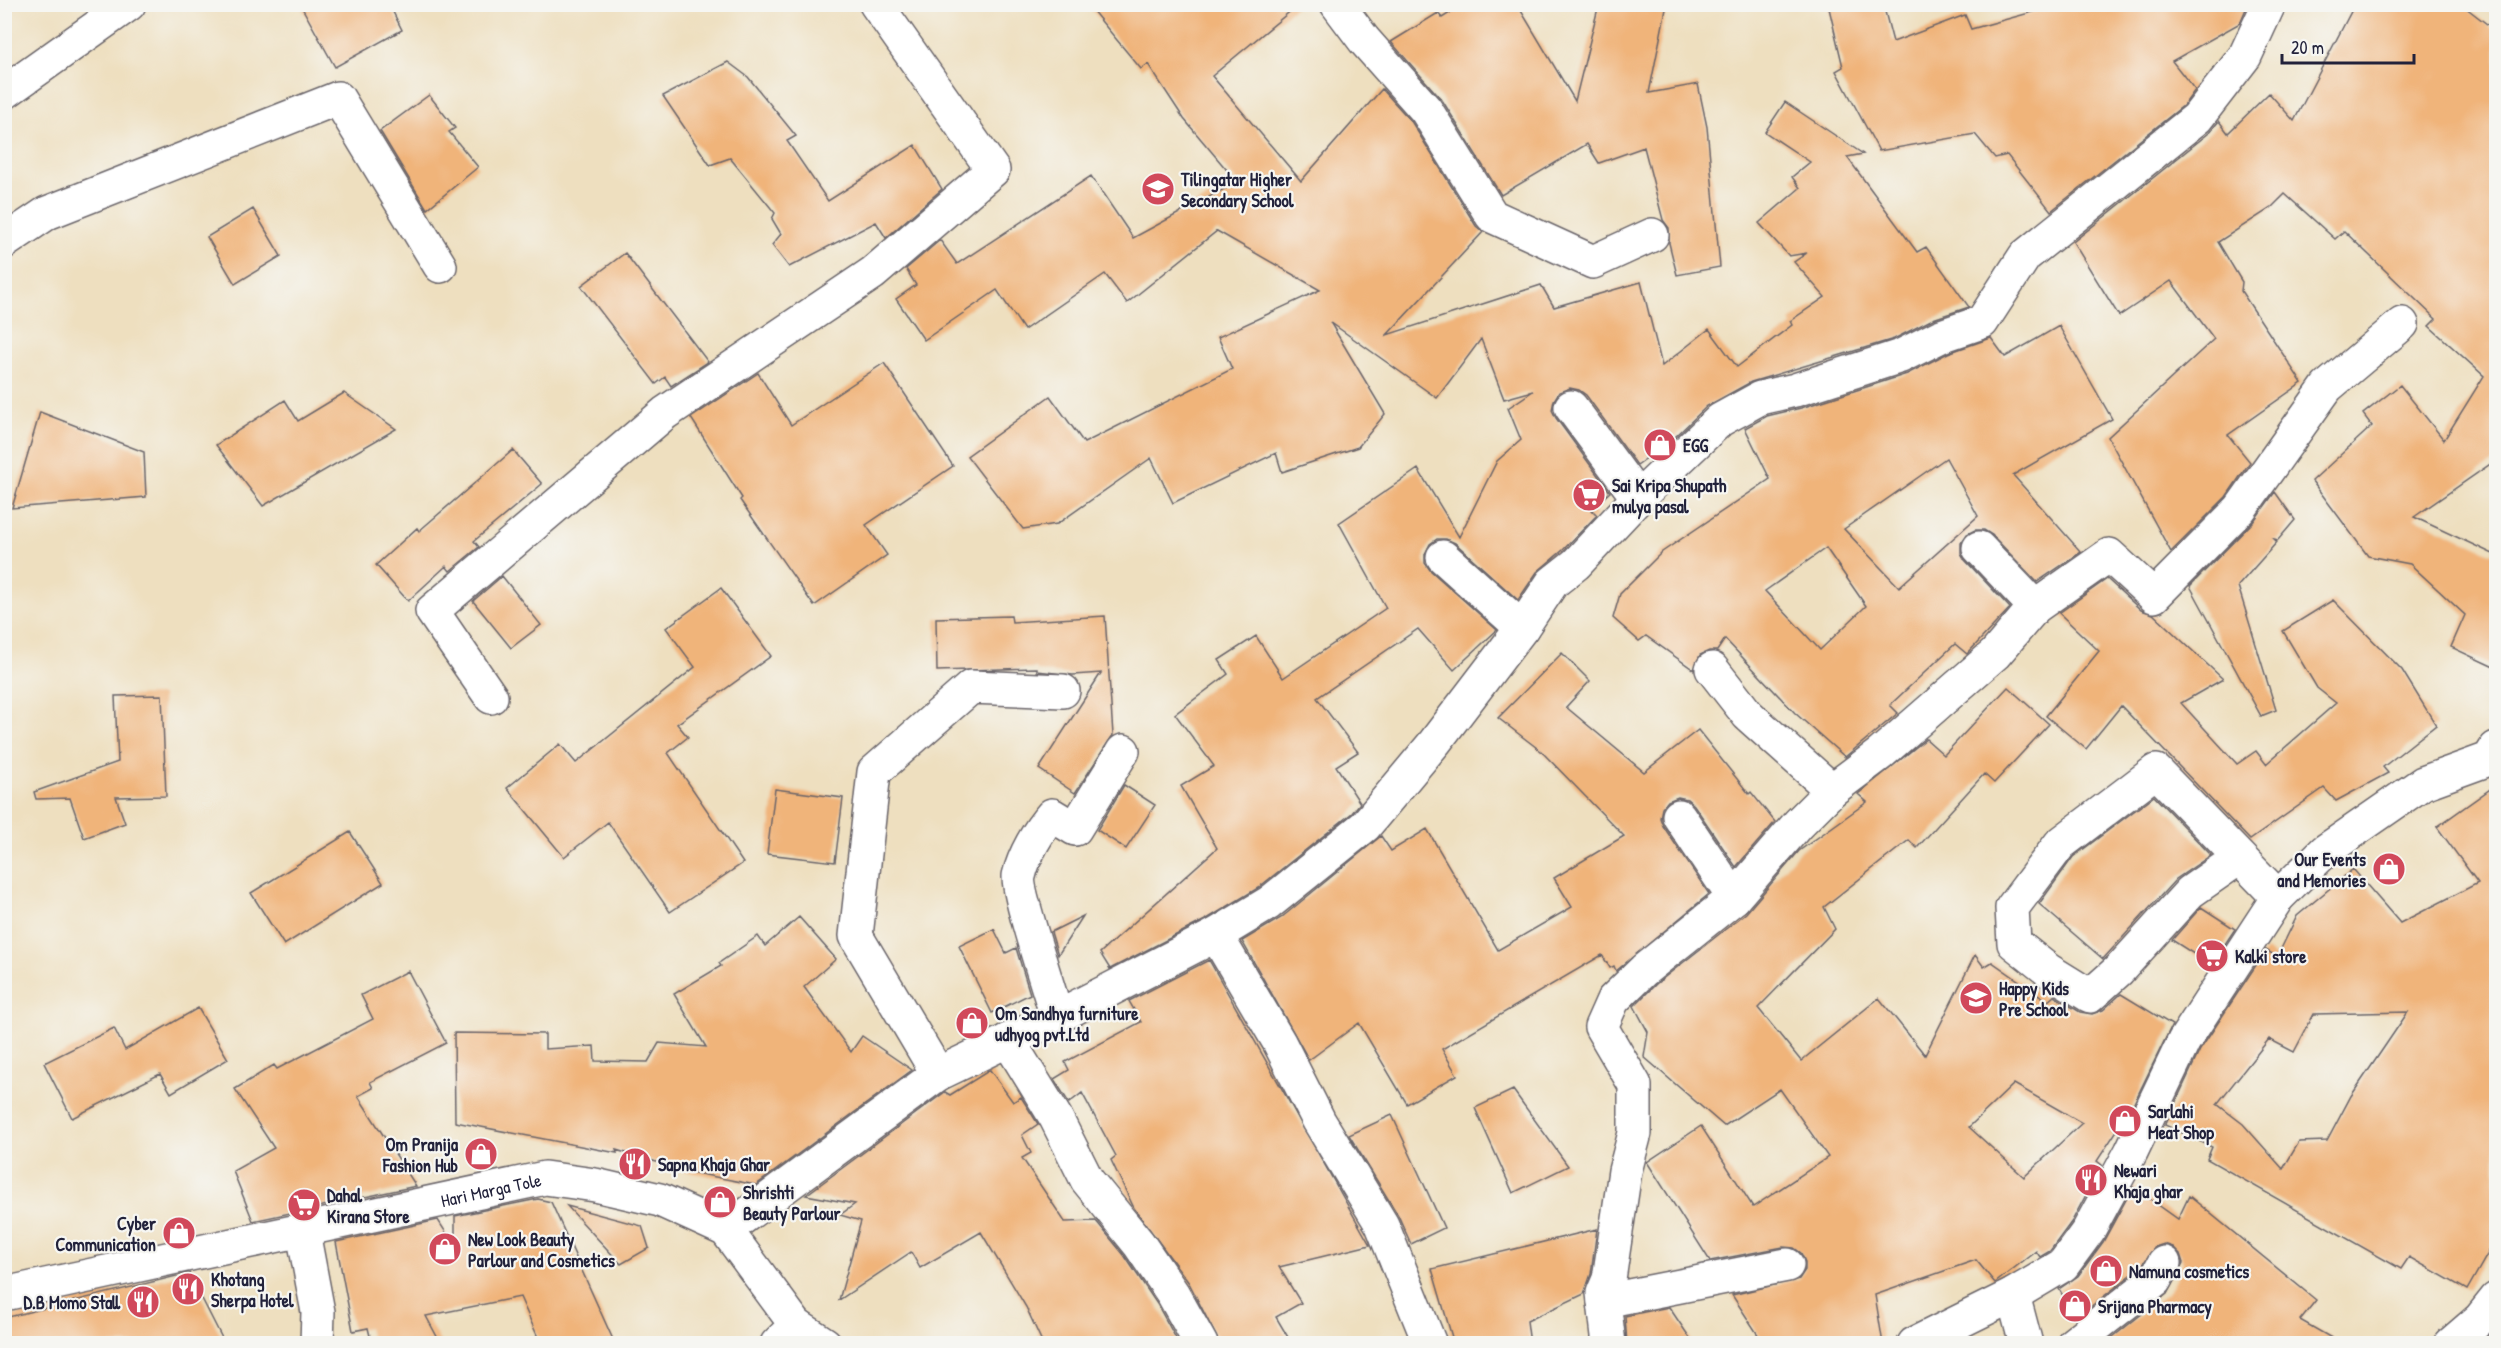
<svg xmlns="http://www.w3.org/2000/svg" width="2501" height="1348" viewBox="0 0 2501 1348" font-family="'Patrick Hand',sans-serif">
<style>
.building{fill:#f0b47a;fill-rule:evenodd}
.lines{fill:none;stroke-linecap:round;stroke-linejoin:round}
.minor-casing{stroke:#696469;stroke-width:36}
.minor{stroke:#fff;stroke-width:33}
.labels{text-anchor:middle;dominant-baseline:central;stroke-width:4.5;stroke-linejoin:round;paint-order:stroke}
.poi-label{font-size:18px;font-weight:bold;fill:#22223b;stroke:#f6f6f2;text-anchor:start}
.street-label{font-size:18px;fill:#22223b;stroke:#f6f6f2}
</style>
<rect width="100%" height="100%" fill="#f6f6f2"/>
<filter id="ink" filterUnits="userSpaceOnUse"><feTurbulence type="fractalNoise" baseFrequency=".0167" numOctaves="2"/><feDisplacementMap in="SourceGraphic" scale="12" xChannelSelector="R" yChannelSelector="G"/><feConvolveMatrix kernelMatrix="1 2 1 2 8 2 1 2 1" color-interpolation-filters="sRGB"/></filter>
<filter id="wash" filterUnits="userSpaceOnUse"><feTurbulence type="fractalNoise" baseFrequency=".008" numOctaves="4" result="noise"/><feDisplacementMap in="SourceGraphic" scale="24" xChannelSelector="R" yChannelSelector="G"/><feGaussianBlur stdDeviation="1.35" result="paint"/><feColorMatrix in="noise" values="0 0 0 0 0 0 0 0 0 0 0 0 0 0 0 0 0 1.4 0 .05"/><feComposite in="paint" operator="in"/></filter>
<g filter="url(#wash)">
<rect width="100%" height="100%" fill="#eedfbf"/>
<g id="blocks">
<path class="building" d="M 300,4 L 389,4 L 402,30 L 335,67 Z
M 1087,4 L 1299,4 L 1212,76 L 1301,181 L 1382,89 L 1411,121 L 1476,226 L 1483,232 L 1387,335 L 1541,285 L 1554,307 L 1641,282 L 1662,366 L 1709,329 L 1737,367 L 1792,325 L 1790,321 L 1825,297 L 1794,262 L 1807,253 L 1789,256 L 1759,223 L 1800,188 L 1792,177 L 1810,162 L 1765,132 L 1785,102 L 1863,154 L 1847,157 L 1917,252 L 1926,247 L 1969,307 L 1933,319 L 1894,339 L 1751,382 L 1707,406 L 1673,439 L 1637,465 L 1586,395 L 1579,390 L 1570,388 L 1559,392 L 1554,400 L 1552,410 L 1556,418 L 1610,492 L 1591,509 L 1597,515 L 1563,550 L 1537,572 L 1518,600 L 1455,543 L 1446,539 L 1437,539 L 1430,544 L 1425,554 L 1425,563 L 1430,570 L 1497,630 L 1454,670 L 1418,629 L 1317,698 L 1358,752 L 1336,766 L 1360,803 L 1352,813 L 1258,888 L 1207,919 L 1110,969 L 1100,953 L 1217,848 L 1181,786 L 1214,766 L 1175,714 L 1228,674 L 1219,660 L 1256,636 L 1283,678 L 1386,608 L 1339,523 L 1418,469 L 1459,537 L 1497,461 L 1521,440 L 1508,408 L 1533,391 L 1504,399 L 1481,339 L 1437,398 L 1330,322 L 1385,414 L 1358,447 L 1282,472 L 1276,453 L 1173,503 L 1151,458 L 1057,524 L 1023,529 L 967,456 L 1050,396 L 1084,443 L 1232,369 L 1218,337 L 1320,290 L 1217,231 L 1127,303 L 1105,274 L 1024,330 L 997,290 L 924,340 L 896,299 L 916,285 L 906,269 L 940,240 L 957,264 L 1091,176 L 1133,238 L 1237,182 L 1184,119 L 1148,64 L 1141,69 Z
M 1464,4 L 1517,4 L 1575,101 L 1599,4 L 1667,4 L 1649,93 L 1698,84 L 1707,127 L 1720,267 L 1677,275 L 1669,243 L 1669,228 L 1663,220 L 1644,147 L 1599,163 L 1587,144 L 1501,195 L 1442,100 L 1391,42 L 1438,13 L 1442,18 Z
M 1828,4 L 1883,4 L 1893,42 L 1965,15 L 1971,29 L 2062,4 L 2248,4 L 2240,23 L 2172,61 L 2195,90 L 2184,105 L 2051,211 L 2007,155 L 1995,158 L 1975,134 L 1879,151 L 1836,71 L 1843,67 Z
M 2355,4 L 2461,4 L 2496,31 L 2496,460 L 2414,517 L 2493,554 L 2496,546 L 2496,668 L 2451,647 L 2465,615 L 2410,564 L 2368,556 L 2312,481 L 2372,426 L 2363,414 L 2400,385 L 2444,440 L 2484,376 L 2429,326 L 2436,319 L 2344,231 L 2335,239 L 2285,194 L 2271,208 L 2218,242 L 2242,282 L 2241,291 L 2302,383 L 2228,435 L 2250,462 L 2226,497 L 2171,552 L 2108,437 L 2214,339 L 2171,281 L 2119,316 L 2073,242 L 2209,133 L 2219,121 L 2228,133 L 2269,93 L 2294,121 Z
M 728,62 L 748,77 L 796,136 L 787,141 L 828,201 L 915,145 L 942,189 L 886,238 L 876,222 L 789,267 L 772,245 L 781,234 L 772,219 L 775,213 L 730,158 L 710,165 L 663,96 Z
M 429,95 L 455,128 L 449,132 L 478,167 L 427,209 L 380,131 Z
M 253,209 L 281,256 L 235,284 L 207,237 Z
M 625,253 L 708,362 L 671,386 L 665,377 L 656,384 L 581,286 Z
M 2059,326 L 2112,419 L 2013,475 L 2081,552 L 2037,582 L 1992,535 L 1984,530 L 1975,530 L 1967,534 L 1961,543 L 1961,553 L 1965,560 L 2010,608 L 1967,654 L 1955,644 L 1890,705 L 1898,713 L 1845,757 L 1795,713 L 1725,639 L 1717,651 L 1709,651 L 1700,655 L 1694,670 L 1646,636 L 1639,641 L 1613,618 L 1620,594 L 1662,552 L 1770,479 L 1745,428 L 1767,416 L 1801,408 L 1907,374 L 1948,353 L 1991,338 L 2005,357 ZM 1946,458 L 1978,516 L 1899,587 L 1844,529 ZM 1826,548 L 1866,606 L 1820,650 L 1765,591 Z
M 884,363 L 953,466 L 866,525 L 887,555 L 814,606 L 740,500 L 742,498 L 691,418 L 758,373 L 791,425 Z
M 344,393 L 396,429 L 263,506 L 216,445 L 285,400 L 298,421 Z
M 40,412 L 144,452 L 146,497 L 12,508 Z
M 513,450 L 542,484 L 474,541 L 479,547 L 450,571 L 446,566 L 408,601 L 376,565 L 417,528 L 419,531 Z
M 2275,492 L 2295,520 L 2278,540 L 2274,539 L 2277,542 L 2238,586 L 2276,710 L 2261,716 L 2190,586 L 2253,522 Z
M 502,576 L 541,625 L 511,648 L 473,601 Z
M 2107,579 L 2141,610 L 2153,614 L 2223,679 L 2181,703 L 2237,764 L 2256,751 L 2266,764 L 2336,703 L 2317,688 L 2283,631 L 2333,600 L 2402,670 L 2436,725 L 2383,767 L 2388,773 L 2336,801 L 2324,788 L 2250,840 L 2121,706 L 2086,749 L 2046,716 L 2099,651 L 2059,613 Z
M 721,588 L 771,656 L 677,724 L 688,737 L 668,753 L 743,863 L 670,912 L 608,822 L 564,857 L 507,788 L 560,744 L 576,763 L 695,667 L 666,628 Z
M 1011,616 L 1012,622 L 1105,616 L 1113,735 L 1075,793 L 1039,769 L 1101,673 L 1073,675 L 1037,671 L 1037,668 L 937,671 L 936,618 Z
M 1562,653 L 1590,681 L 1566,707 L 1644,772 L 1698,730 L 1749,794 L 1751,792 L 1775,822 L 1736,867 L 1694,805 L 1687,799 L 1678,797 L 1668,801 L 1662,808 L 1660,818 L 1663,826 L 1709,894 L 1616,971 L 1614,966 L 1610,968 L 1602,955 L 1442,1049 L 1457,1075 L 1407,1104 L 1359,1023 L 1309,1060 L 1242,941 L 1281,918 L 1381,836 L 1391,851 L 1427,829 L 1498,950 L 1572,907 L 1554,878 L 1624,836 L 1541,751 L 1498,718 Z
M 2008,687 L 2049,724 L 1994,783 L 1984,774 L 1917,848 L 1909,840 L 1824,907 L 1835,929 L 1758,1008 L 1801,1061 L 1879,998 L 1925,1055 L 1975,955 L 1984,967 L 1992,962 L 2048,1001 L 2054,996 L 2080,1012 L 2092,1014 L 2103,1010 L 2121,994 L 2172,1025 L 2131,1109 L 2097,1161 L 2102,1165 L 2072,1221 L 2050,1251 L 2040,1257 L 2036,1251 L 1995,1283 L 1976,1260 L 1875,1295 L 1883,1344 L 1764,1344 L 1732,1295 L 1799,1279 L 1805,1270 L 1805,1262 L 1801,1253 L 1794,1248 L 1783,1247 L 1710,1261 L 1647,1162 L 1701,1126 L 1753,1207 L 1828,1157 L 1780,1089 L 1724,1126 L 1644,1057 L 1648,1032 L 1634,1006 L 1656,984 L 1746,913 L 1799,851 L 1867,802 L 1858,794 L 1926,739 L 1944,755 ZM 2014,1084 L 2082,1123 L 2024,1177 L 1969,1127 Z
M 162,695 L 166,796 L 116,797 L 125,823 L 84,838 L 70,798 L 36,799 L 34,792 L 118,762 L 115,696 Z
M 1124,785 L 1155,805 L 1126,849 L 1097,830 Z
M 2496,785 L 2496,1239 L 2467,1290 L 2409,1257 L 2401,1269 L 2207,1159 L 2212,1147 L 2165,1125 L 2200,1050 L 2266,950 L 2277,957 L 2297,916 L 2353,869 L 2400,923 L 2478,883 L 2437,827 ZM 2408,1012 L 2351,1096 L 2327,1141 L 2299,1142 L 2283,1169 L 2243,1124 L 2217,1104 L 2269,1039 L 2294,1052 L 2314,1014 Z
M 775,789 L 843,798 L 835,862 L 767,854 Z
M 2154,796 L 2211,855 L 2176,879 L 2103,959 L 2039,904 L 2073,857 Z
M 350,832 L 383,883 L 284,945 L 251,893 Z
M 2201,907 L 2235,929 L 2211,965 L 2172,940 Z
M 1083,916 L 1058,955 L 1051,932 Z
M 799,917 L 836,959 L 804,987 L 851,1052 L 862,1036 L 912,1070 L 756,1185 L 690,1172 L 616,1150 L 617,1153 L 455,1122 L 454,1033 L 545,1034 L 545,1049 L 594,1046 L 595,1061 L 648,1062 L 659,1043 L 706,1047 L 674,994 L 721,966 L 719,963 L 758,936 L 765,946 Z
M 994,929 L 1006,953 L 1016,948 L 1030,994 L 992,1013 L 959,946 Z
M 1209,960 L 1370,1245 L 1279,1267 L 1301,1303 L 1276,1317 L 1292,1344 L 1220,1344 L 1189,1283 L 1134,1208 L 1111,1160 L 1116,1156 L 1082,1093 L 1069,1103 L 1054,1079 L 1069,1070 L 1065,1062 L 1141,1022 L 1129,1001 Z
M 408,971 L 446,1043 L 370,1082 L 373,1088 L 358,1096 L 416,1186 L 253,1221 L 233,1171 L 274,1148 L 235,1089 L 274,1065 L 277,1069 L 373,1019 L 361,995 Z
M 198,1008 L 228,1059 L 171,1093 L 160,1074 L 72,1118 L 44,1063 L 114,1028 L 125,1050 Z
M 990,1070 L 1013,1102 L 1021,1097 L 1038,1124 L 1022,1135 L 1031,1153 L 1022,1158 L 1065,1222 L 1096,1221 L 1124,1255 L 1157,1304 L 1179,1344 L 1043,1344 L 1026,1307 L 981,1232 L 920,1268 L 911,1252 L 839,1300 L 861,1221 L 840,1215 L 855,1204 L 806,1195 L 945,1092 L 950,1095 Z
M 1513,1090 L 1568,1166 L 1513,1193 L 1475,1108 Z
M 1392,1115 L 1444,1228 L 1411,1244 L 1398,1215 L 1349,1135 Z
M 2133,1187 L 2178,1219 L 2189,1196 L 2316,1300 L 2300,1320 L 2342,1344 L 2104,1344 L 2167,1294 L 2183,1263 L 2180,1254 L 2173,1247 L 2164,1244 L 2155,1247 L 2140,1268 L 2076,1318 L 2059,1289 L 2078,1276 L 2103,1242 Z
M 538,1199 L 551,1202 L 615,1344 L 541,1344 L 520,1297 L 426,1316 L 441,1344 L 372,1344 L 368,1328 L 353,1331 L 336,1242 L 438,1220 L 455,1247 L 455,1216 Z
M 567,1206 L 642,1226 L 649,1248 L 621,1264 Z
M 1597,1229 L 1591,1274 L 1584,1294 L 1527,1321 L 1530,1344 L 1454,1344 L 1432,1269 Z
M 189,1273 L 225,1344 L 4,1344 L 4,1318 Z
M 1669,1307 L 1694,1344 L 1627,1344 L 1625,1316 Z"/>
</g>
</g>
<g filter="url(#ink)">
<use href="#blocks" fill-opacity="0" stroke="#696469" stroke-width="1.5"/>
<g class="lines">
<defs>
<g id="minor">
<path d="M 1337,4 L 1364,40 L 1426,110 L 1492,216 L 1593,262 L 1652,235"/>
<path d="M 4,93 L 129,4"/>
<path d="M 4,242 L 47,213 L 338,98 L 440,266"/>
<path d="M 1571,407 L 1638,498"/>
<path d="M 1979,548 L 2035,607"/>
<path d="M 1443,557 L 1522,628"/>
<path d="M 1712,669 L 1748,715 L 1832,790 L 1798,824 L 1734,898"/>
<path d="M 491,697 L 432,611 L 665,413 L 873,273 L 993,170 L 876,4"/>
<path d="M 1832,790 L 1880,754 L 1995,654 L 2035,607 L 2109,555 L 2154,596 L 2240,509 L 2327,387 L 2402,324"/>
<path d="M 2239,858 L 2190,892 L 2119,970 L 2090,996 L 2048,970 L 2014,943 L 2012,908 L 2060,844 L 2156,771 L 2278,897"/>
<path d="M 1216,935 L 1279,1042 L 1319,1121 L 1382,1225 L 1430,1344"/>
<path d="M 1057,1017 C 1051,996 1016,889 1019,876 C 1024,855 1038,831 1052,815 L 1075,829 L 1123,751"/>
<path d="M 1008,1040 L 1056,1118 L 1087,1180 L 1139,1244 L 1173,1294 L 1201,1344"/>
<path d="M 938,1074 L 856,936 L 874,772 L 971,687 L 1063,691"/>
<path d="M 726,1230 L 938,1074 L 1057,1017 L 1216,935 L 1269,903 L 1365,826 L 1435,742 L 1522,628 L 1552,583 L 1576,564 L 1638,498 L 1720,420 L 1760,398 L 1795,390 L 1901,356 L 1941,336 L 1982,322 L 2025,256 L 2197,118 L 2245,56 L 2269,4"/>
<path d="M 303,1232 L 318,1312 L 317,1344"/>
<path id="s1" d="M 4,1294 L 545,1178 L 595,1185 L 660,1200 L 726,1230 L 796,1325 L 777,1344"/>
<path d="M 2013,1295 L 2026,1344"/>
<path d="M 1604,1301 L 1787,1265"/>
<path d="M 796,1325 L 825,1344"/>
<path d="M 1609,1344 L 1603,1293 L 1609,1279 L 1625,1171 L 1635,1133 L 1635,1085 L 1601,1027 L 1613,1000 L 1644,970 L 1734,898 L 1679,816"/>
<path d="M 1914,1344 L 2013,1295 L 2063,1265 L 2088,1231 L 2131,1152 L 2184,1041 L 2278,897 L 2325,851 L 2423,783 L 2489,759 L 2496,748"/>
<path d="M 2073,1344 L 2155,1280 L 2164,1263"/>
<path d="M 2451,1344 L 2480,1319 L 2496,1299"/>
</g>
</defs>
<use href="#minor" class="minor-casing"/>
<use href="#minor" class="minor"/>
</g>
</g>
<defs>
<symbol id="school-disc" viewBox="-11 -11 22 22"><circle r="9.5" fill="#d1495b" stroke="#f6f6f2"/><path d="M0-5L7-2L0 1L-7-2ZM-4 1L0 2.5L4 1V4Q0 6-4 4Z" fill="#fff"/></symbol>
<symbol id="shop-disc" viewBox="-11 -11 22 22"><circle r="9.5" fill="#d1495b" stroke="#f6f6f2"/><path d="M-5-2.5h2.3a2.7 3.5 0 0 1 5.4 0H5L5.5 6h-11ZM-1.5-2.5h3a1.5 2.3 0 0 0-3 0Z" fill="#fff"/></symbol>
<symbol id="supermarket-disc" viewBox="-11 -11 22 22"><circle r="9.5" fill="#d1495b" stroke="#f6f6f2"/><path d="M-6-5.5h2.5l.6 2H6L4.5 2H-2.5L-4.4-4H-6ZM-1.5 3.2a1.3 1.3 0 1 0 .1 0ZM3 3.2a1.3 1.3 0 1 0 .1 0Z" fill="#fff"/></symbol>
<symbol id="restaurant-disc" viewBox="-11 -11 22 22"><circle r="9.5" fill="#d1495b" stroke="#f6f6f2"/><path d="M-5-6h1v4h1v-4h1v4h1v-4h1v5L-1.5 .5V6h-2V.5L-5-1ZM5-6V6H3V1.5H1.5Q1.5-4 5-6Z" fill="#fff"/></symbol>
</defs>
<g fill-rule="evenodd">
<use href="#school-disc" x="1139" y="170" width="38" height="38"/>
<use href="#shop-disc" x="1641" y="426" width="38" height="38"/>
<use href="#supermarket-disc" x="1570" y="476" width="38" height="38"/>
<use href="#shop-disc" x="2370" y="850" width="38" height="38"/>
<use href="#supermarket-disc" x="2193" y="937" width="38" height="38"/>
<use href="#school-disc" x="1957" y="979" width="38" height="38"/>
<use href="#shop-disc" x="953" y="1004" width="38" height="38"/>
<use href="#shop-disc" x="2106" y="1102" width="38" height="38"/>
<use href="#shop-disc" x="462" y="1135" width="38" height="38"/>
<use href="#restaurant-disc" x="616" y="1145" width="38" height="38"/>
<use href="#restaurant-disc" x="2072" y="1161" width="38" height="38"/>
<use href="#shop-disc" x="701" y="1183" width="38" height="38"/>
<use href="#supermarket-disc" x="285" y="1186" width="38" height="38"/>
<use href="#shop-disc" x="160" y="1214" width="38" height="38"/>
<use href="#shop-disc" x="426" y="1230" width="38" height="38"/>
<use href="#shop-disc" x="2087" y="1252" width="38" height="38"/>
<use href="#restaurant-disc" x="169" y="1270" width="38" height="38"/>
<use href="#restaurant-disc" x="124" y="1283" width="38" height="38"/>
<use href="#shop-disc" x="2056" y="1287" width="38" height="38"/>
</g>
<g class="labels">
<g class="poi-label">
<text x="1181" y="179">Tilingatar Higher<tspan x="1181" dy="21">Secondary School</tspan></text>
<text x="1683" y="445">EGG</text>
<text x="1612" y="485">Sai Kripa Shupath<tspan x="1612" dy="21">mulya pasal</tspan></text>
<text x="2366" y="859" text-anchor="end">Our Events<tspan x="2366" dy="21">and Memories</tspan></text>
<text x="2235" y="956">Kalki store</text>
<text x="1999" y="988">Happy Kids<tspan x="1999" dy="21">Pre School</tspan></text>
<text x="995" y="1013">Om Sandhya furniture<tspan x="995" dy="21">udhyog pvt.Ltd</tspan></text>
<text x="2148" y="1111">Sarlahi<tspan x="2148" dy="21">Meat Shop</tspan></text>
<text x="458" y="1144" text-anchor="end">Om Pranija<tspan x="458" dy="21">Fashion Hub</tspan></text>
<text x="658" y="1164">Sapna Khaja Ghar</text>
<text x="2114" y="1170">Newari<tspan x="2114" dy="21">Khaja ghar</tspan></text>
<text x="743" y="1192">Shrishti<tspan x="743" dy="21">Beauty Parlour</tspan></text>
<text x="327" y="1195">Dahal<tspan x="327" dy="21">Kirana Store</tspan></text>
<text x="156" y="1223" text-anchor="end">Cyber<tspan x="156" dy="21">Communication</tspan></text>
<text x="468" y="1239">New Look Beauty<tspan x="468" dy="21">Parlour and Cosmetics</tspan></text>
<text x="2129" y="1271">Namuna cosmetics</text>
<text x="211" y="1279">Khotang<tspan x="211" dy="21">Sherpa Hotel</tspan></text>
<text x="120" y="1302" text-anchor="end">D.B Momo Stall</text>
<text x="2098" y="1306">Srijana Pharmacy</text>
</g>
<g class="street-label">
<text stroke="none"><textPath href="#s1" startOffset="498">Hari Marga Tole</textPath></text>
</g>
</g>
<rect width="2501" height="1348" fill="none" stroke="#f6f6f2" stroke-width="24"/>
<path d="M2282 54v9h132v-9" fill="none" stroke="#22223b" stroke-width="3"/>
<text x="2291" y="54" font-size="18" fill="#22223b" stroke="#f6f6f2" stroke-width="4.5" paint-order="stroke">20 m</text>
</svg>
